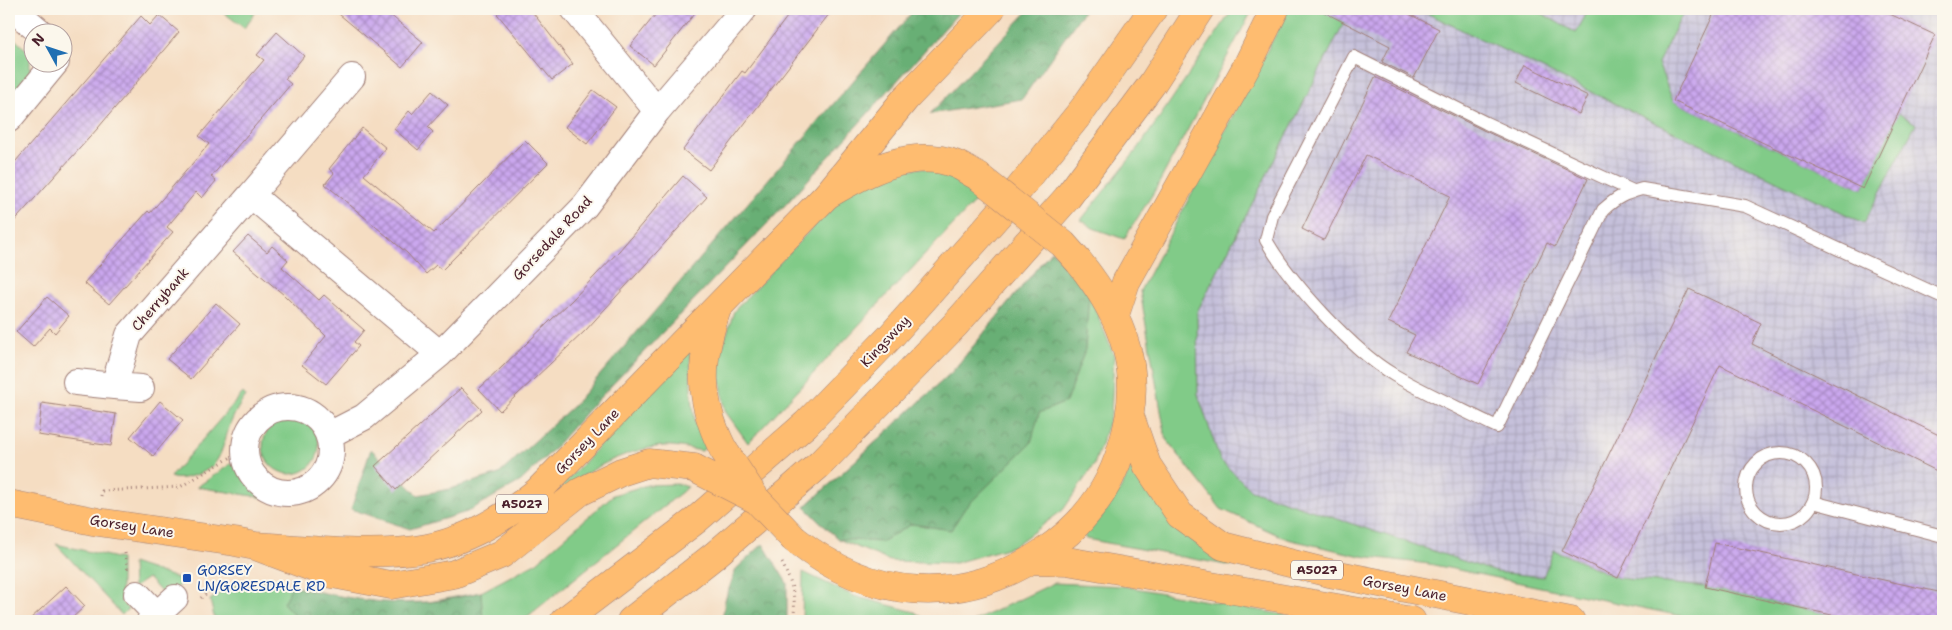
<svg xmlns="http://www.w3.org/2000/svg" width="1952" height="630" viewBox="0 0 1952 630" font-family="'Shantell Sans',sans-serif">
<style>
.industrial{fill:url(#industrial-grid)}
.green{fill:#81cb88;stroke:#66755a}
.forest{fill:url(#forest-crowns);stroke:#596750}
.building{fill:url(#building-cross-hatch)}
.lines{fill:none;stroke-linecap:round;stroke-linejoin:round}
.service-casing{stroke:#a07e76;stroke-width:14}
.minor-casing{stroke:#a07e76;stroke-width:28}
.primary-casing{stroke:#a07e76;stroke-width:29}
.trunk-casing{stroke:#a07e76;stroke-width:29}
.path{stroke:#a07e76;stroke-width:3;stroke-dasharray:1 4;stroke-linecap:butt}
.service{stroke:#fff;stroke-width:12}
.minor{stroke:#fff;stroke-width:26}
.primary{stroke:#febc70;stroke-width:28}
.trunk{stroke:#febc70;stroke-width:28}
.primary-bridge-casing{stroke:#a07e76;stroke-width:29;stroke-linecap:butt}
.primary-bridge{stroke:#febc70;stroke-width:28}
.transit-dot{fill:#1a4fb4;stroke:#fbf7ec;stroke-width:2}
.labels{text-anchor:middle;dominant-baseline:central;stroke-width:4;stroke-linejoin:round;paint-order:stroke}
.shield{fill:#fbf7ec;stroke:#7f6065;stroke-width:1}
.shield-label{font-size:12px;font-weight:bold;fill:#4a1f2b}
.street-label{font-size:14px;fill:#4a1f2b;stroke:#fbf7ec}
.transit-label{font-size:14px;fill:#164399;stroke:#fbf7ec;text-anchor:start}
</style>
<defs>
<pattern id="industrial-grid" width="8" height="8" patternUnits="userSpaceOnUse" patternTransform="scale(1.25)"><rect width="8" height="8" fill="#c5c0da"/><path d="M0 4h8M4 0v8" fill="none" stroke="#aba5bb"/></pattern>
<pattern id="forest-crowns" width="20" height="18" patternUnits="userSpaceOnUse" patternTransform="scale(1.25)"><rect width="20" height="18" fill="#68af74"/><path d="M2 6a3 3 0 1 1 6 0M12 15a3 3 0 1 1 6 0" fill="none" stroke="#588e5f"/></pattern>
<pattern id="building-cross-hatch" width="8" height="8" patternUnits="userSpaceOnUse" patternTransform="scale(1.25)"><rect width="8" height="8" fill="#caa7ee"/><path d="M0 0l8 8M0 8l8-8" fill="none" stroke="#a687c1"/></pattern>
</defs>
<rect width="100%" height="100%" fill="#fbf7ec"/>
<filter id="ink" filterUnits="userSpaceOnUse"><feTurbulence type="fractalNoise" baseFrequency=".02" numOctaves="2"/><feDisplacementMap in="SourceGraphic" scale="10" xChannelSelector="R" yChannelSelector="G"/><feConvolveMatrix kernelMatrix="1 2 1 2 8 2 1 2 1" color-interpolation-filters="sRGB"/></filter>
<filter id="wash" filterUnits="userSpaceOnUse"><feTurbulence type="fractalNoise" baseFrequency=".0096" numOctaves="4" result="noise"/><feDisplacementMap in="SourceGraphic" scale="20" xChannelSelector="R" yChannelSelector="G"/><feGaussianBlur stdDeviation="1.12" result="paint"/><feColorMatrix in="noise" values="0 0 0 0 0 0 0 0 0 0 0 0 0 0 0 0 0 1.4 0 .05"/><feComposite in="paint" operator="in"/></filter>
<g filter="url(#wash)">
<rect width="100%" height="100%" fill="#f5ddc2"/>
<path class="industrial" d="M 1289,9 L 1943,9 L 1943,621 L 1705,621 L 1429,564 L 1361,556 L 1287,539 L 1221,509 L 1166,439 L 1140,291 Z"/>
<path class="green" d="M 219,9 L 258,9 L 244,28 Z
M 1233,9 L 1253,9 L 1154,192 L 1124,239 L 1093,228 L 1081,220 L 1140,146 Z
M 1289,9 L 1351,9 L 1197,312 L 1198,394 L 1220,460 L 1251,490 L 1496,572 L 1543,577 L 1554,550 L 1618,578 L 1705,587 L 1859,621 L 1705,621 L 1429,564 L 1361,556 L 1287,539 L 1221,509 L 1166,439 L 1140,291 Z
M 1418,9 L 1534,9 L 1576,33 L 1589,9 L 1685,9 L 1658,63 L 1673,101 L 1863,189 L 1898,113 L 1916,124 L 1864,223 Z
M 9,34 L 30,53 L 30,72 L 9,97 Z
M 922,168 L 960,178 L 982,194 L 748,443 L 725,411 L 718,362 L 734,311 L 843,195 L 879,172 Z
M 1052,250 L 1089,294 L 1114,355 L 1111,415 L 1094,465 L 1063,510 L 1014,546 L 955,563 L 890,561 L 838,539 L 805,507 L 952,372 Z
M 690,350 L 691,389 L 695,423 L 709,443 L 702,451 C 690,449 676,445 663,446 C 621,450 588,471 554,495 L 624,418 Z
M 243,393 L 246,396 C 237,408 231,420 227,434 C 220,456 218,469 192,476 C 185,478 177,480 170,477 Z
M263 446a28 28 0 1 1 56 0a28 28 0 1 1-56 0Z
M 1134,457 L 1230,560 L 1231,566 L 1086,539 L 1084,536 C 1106,512 1125,489 1134,457 Z
M 235,461 L 244,480 L 265,498 L 197,487 Z
M 679,484 L 688,487 L 522,621 L 300,621 L 271,615 L 257,621 L 215,621 L 210,600 L 231,586 L 278,584 L 339,597 L 385,603 L 429,602 L 481,592 L 537,562 L 613,495 L 647,485 Z
M 56,544 L 121,559 L 121,602 L 128,609 L 122,615 Z
M 132,563 L 183,580 C 178,589 171,591 161,592 L 148,578 L 133,588 Z
M 803,572 L 854,596 L 915,612 L 928,621 L 802,621 Z
M 1054,583 L 1123,586 L 1319,621 L 974,621 Z"/>
<path class="forest" d="M 915,9 L 962,9 L 790,200 L 586,412 L 552,451 L 521,481 L 467,512 L 410,529 L 351,509 L 371,449 L 418,495 L 450,489 L 499,474 L 574,405 Z
M 1030,9 L 1085,9 L 1022,99 L 930,114 Z
M 1052,250 L 1089,294 L 1085,350 L 1066,402 L 1039,413 L 1031,443 L 965,508 L 951,530 L 912,524 L 881,542 L 838,539 L 805,507 L 952,372 Z
M 763,544 L 787,583 L 787,621 L 722,621 L 725,600 L 736,569 Z
M 292,586 C 337,596 382,606 428,602 C 446,601 463,596 481,592 L 483,619 L 300,621 L 283,603 Z"/>
<g id="blocks">
<path class="building" d="M 333,9 L 383,9 L 423,42 L 402,67 Z
M 493,9 L 530,9 L 573,64 L 552,80 Z
M 660,9 L 698,9 L 654,65 L 630,46 Z
M 793,9 L 833,9 L 709,170 L 683,150 L 742,71 L 745,73 Z
M 1318,9 L 1399,9 L 1439,29 L 1414,78 L 1382,62 L 1390,46 Z
M 1716,9 L 1879,9 L 1935,35 L 1863,189 L 1673,101 Z
M 159,15 L 179,32 L 98,128 L 9,227 L 9,169 L 141,16 L 150,25 Z
M 277,32 L 304,56 L 285,79 L 291,84 L 211,177 L 216,181 L 202,198 L 196,192 L 167,227 L 173,232 L 109,304 L 84,283 L 148,211 L 150,213 L 209,144 L 199,136 L 264,60 L 257,55 Z
M 1525,65 L 1588,96 L 1579,114 L 1516,83 Z
M 1375,77 L 1483,130 L 1588,179 L 1555,247 L 1547,243 L 1478,384 L 1406,352 L 1415,335 L 1388,322 L 1450,196 L 1366,155 L 1324,240 L 1302,229 Z
M 593,90 L 616,107 L 587,144 L 565,127 Z
M 432,91 L 448,105 L 428,127 L 433,132 L 418,150 L 394,129 L 409,111 L 412,114 Z
M 362,128 L 386,148 L 364,175 L 434,233 L 525,140 L 548,163 L 442,270 L 436,265 L 426,274 L 407,253 L 325,184 L 334,173 L 329,169 Z
M 683,176 L 707,197 L 585,331 L 500,411 L 479,389 L 572,300 L 619,251 Z
M 248,236 L 267,252 L 272,246 L 288,260 L 282,267 L 319,300 L 324,295 L 364,330 L 354,342 L 359,346 L 326,384 L 302,365 L 326,336 L 284,295 L 233,252 Z
M 1689,289 L 1761,323 L 1752,344 L 1943,437 L 1943,474 L 1720,365 L 1618,578 L 1562,551 Z
M 47,297 L 69,316 L 55,333 L 50,328 L 33,347 L 16,332 Z
M 216,303 L 240,324 L 191,379 L 167,359 Z
M 461,388 L 482,410 L 396,490 L 375,466 Z
M 160,401 L 183,420 L 153,456 L 130,437 Z
M 42,403 L 116,414 L 111,446 L 38,435 Z
M 1715,543 L 1943,593 L 1943,621 L 1859,621 L 1705,587 Z
M 66,586 L 85,606 L 69,621 L 28,621 Z"/>
</g>
</g>
<g filter="url(#ink)">
<use href="#blocks" fill-opacity="0" stroke="#a07e76" stroke-width="1"/>
<g class="lines">
<defs>
<path id="service" d="M 1633,191 L 1486,123 L 1354,57 L 1272,216 L 1266,240 C 1290,282 1353,351 1394,375 C 1427,394 1463,410 1497,427 L 1603,210 C 1617,197 1624,194 1642,189 L 1745,206 L 1943,297
M1746 488a35 35 0 1 1 70 0a35 35 0 1 1-70 0Z
M 1813,502 L 1943,536"/>
<path id="minor" d="M 13,9 L 40,32
M 574,9 L 657,111
M 352,77 L 251,195 L 440,354
M 9,119 L 56,62
M 76,382 L 114,386 L 129,335 L 251,195
M 114,386 L 141,388
M245 450a43 43 0 1 1 86 0a43 43 0 1 1-86 0Z
M 329,435 L 364,417 L 440,354 L 498,295 L 585,206 L 657,111 L 744,9
M 137,594 L 157,615
M 150,621 L 175,598"/>
<path id="primary" d="M 717,309 C 699,361 698,400 723,449
M 1131,419 L 1147,465 L 1180,515 L 1223,546 L 1329,573 L 1571,621
M 9,504 L 98,522 L 235,542 L 255,546 L 327,573 L 391,585 L 454,574 L 502,554 L 580,492 L 621,472 L 649,463 L 694,468
M 794,539 C 871,600 959,608 1042,553 C 1080,528 1109,492 1122,447 C 1132,415 1136,380 1126,347 C 1117,315 1100,288 1079,262
M 255,546 C 309,549 374,558 427,548 C 469,540 506,517 538,491 L 827,195 C 864,173 911,147 955,164 C 963,167 971,173 979,177
M 1032,560 L 1067,561 L 1412,621"/>
<path id="trunk" d="M 827,195 L 906,98 L 991,9
M 1115,315 L 1126,282 L 1248,64 L 1275,9
M 564,621 L 696,520 L 806,424 L 891,336 L 998,215 L 1084,108 L 1153,9
M 631,621 L 715,555 L 820,464 L 955,325 L 1067,198 L 1152,84 L 1200,9"/>
</defs>
<use href="#service" class="service-casing"/>
<use href="#minor" class="minor-casing"/>
<use href="#primary" class="primary-casing"/>
<use href="#trunk" class="trunk-casing"/>
<path class="path" d="M 101,496 L 102,491 L 180,487 L 245,449
M 125,553 L 128,571
M 782,563 C 792,583 797,599 793,621
M 201,598 C 219,580 254,585 278,584"/>
<use href="#service" class="service"/>
<use href="#minor" class="minor"/>
<use href="#primary" class="primary"/>
<use href="#trunk" class="trunk"/>
<defs>
<path id="primary-bridge" d="M 979,177 L 1063,244 L 1079,262
M 723,449 L 756,499 L 794,539
M 694,468 L 755,499"/>
</defs>
<use href="#primary-bridge" class="primary-bridge-casing"/>
<use href="#primary-bridge" class="primary-bridge"/>
</g>
</g>
<rect class="transit-dot" x="182" y="573" width="10" height="10" rx="2.5"/>
<g class="labels">
<g class="shield">
<rect x="496" y="494.5" width="52" height="19" rx="4"/>
<rect x="1291" y="560.5" width="52" height="19" rx="4"/>
</g>
<g class="shield-label">
<text x="522" y="504">A5027</text>
<text x="1317" y="570">A5027</text>
</g>
<g class="street-label">
<text transform="translate(552 238) rotate(-47)">Gorsedale Road</text>
<text transform="translate(160 299) rotate(-49)">Cherrybank</text>
<text transform="translate(885 341) rotate(-47)">Kingsway</text>
<text transform="translate(587 441) rotate(-46)">Gorsey Lane</text>
<text transform="translate(132 526) rotate(9)">Gorsey Lane</text>
<text transform="translate(1405 588) rotate(11)">Gorsey Lane</text>
</g>
<g class="transit-label">
<text x="197" y="570">GORSEY<tspan x="197" dy="16">LN/GORESDALE RD</tspan></text>
</g>
</g>
<rect width="1952" height="630" fill="none" stroke="#fbf7ec" stroke-width="30"/>
<g transform="translate(48 48) rotate(310)"><circle r="24" fill="#fbf7ec" stroke="#b4a19f"/>
<path d="M0-4L9 19L0 12L-9 19Z" fill="#1f6fb2"/>
<text y="-8" font-size="14" font-weight="bold" text-anchor="middle" fill="#4a1f2b">N</text>
</g>
</svg>
